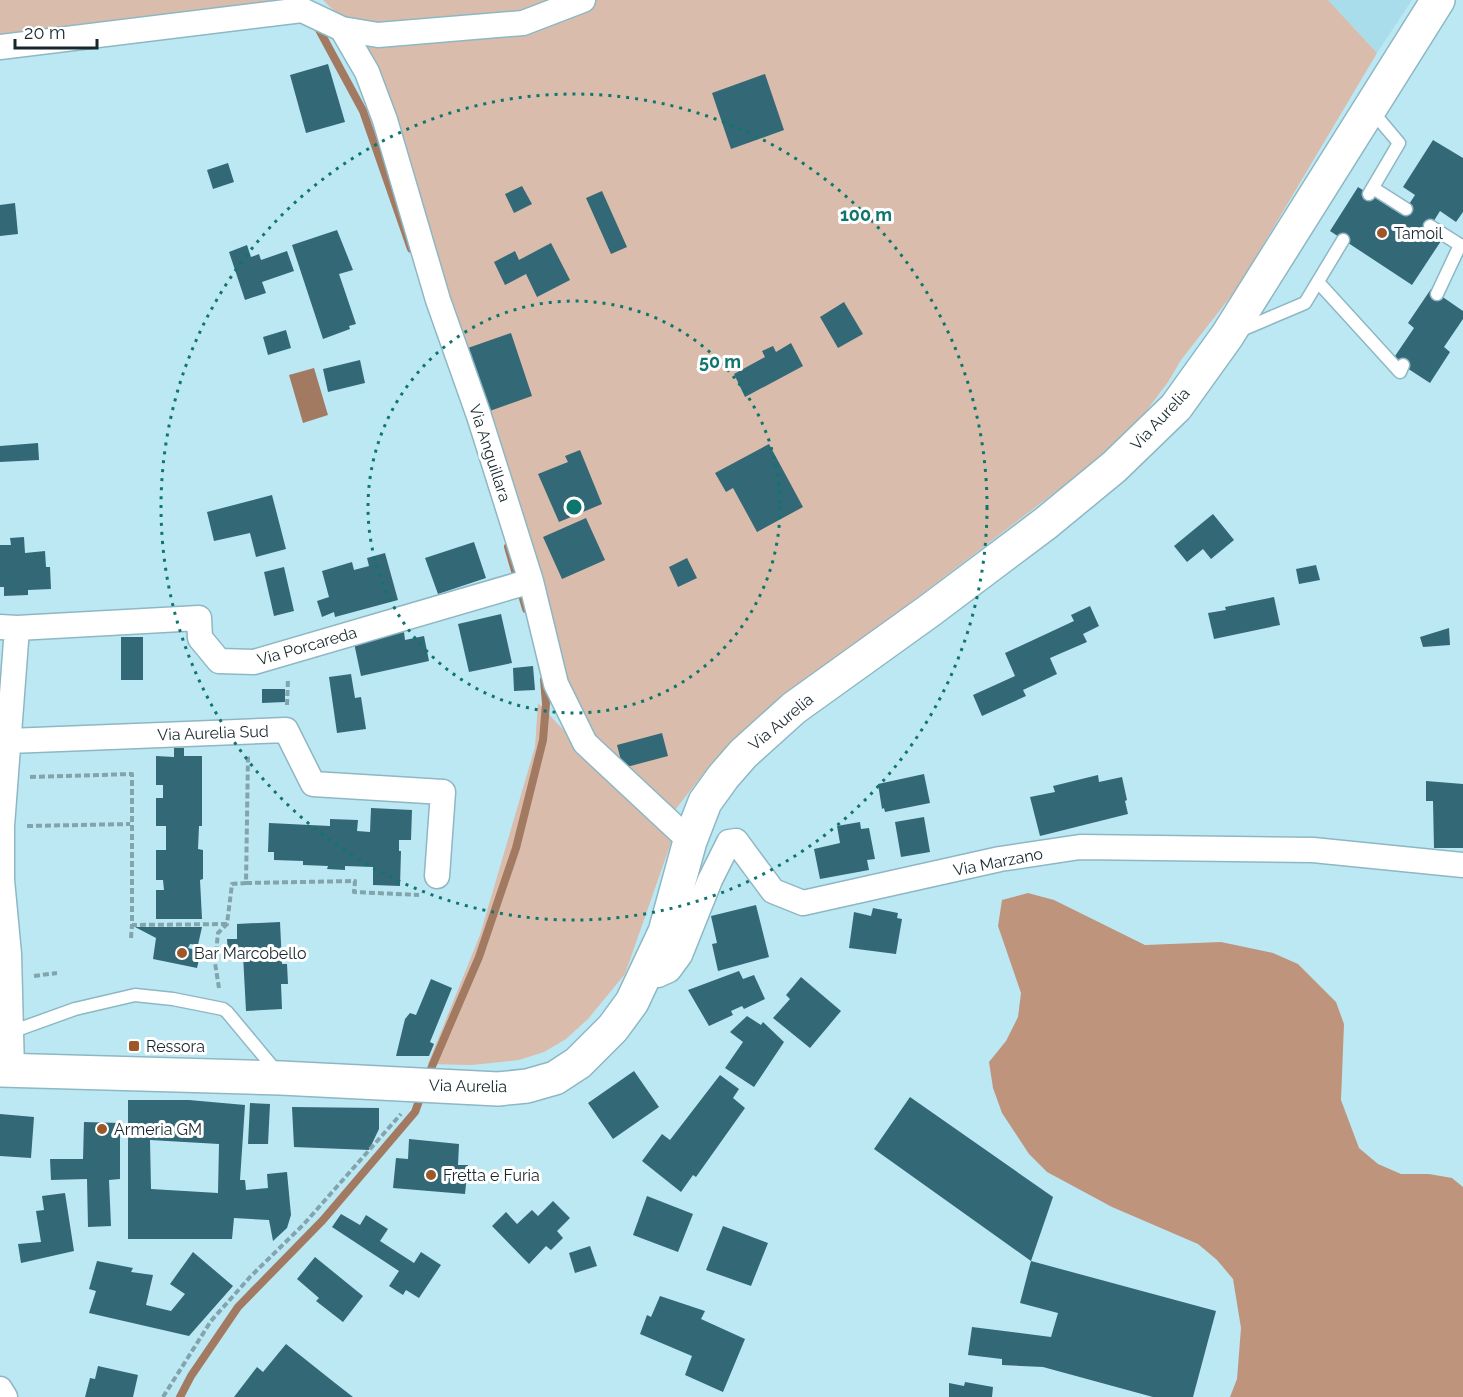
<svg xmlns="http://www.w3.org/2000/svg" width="1463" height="1397" viewBox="0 0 1463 1397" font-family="Raleway,sans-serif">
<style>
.built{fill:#a9ddec}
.green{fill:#d9bcab}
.forest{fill:#be957c}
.water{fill:#a27a62}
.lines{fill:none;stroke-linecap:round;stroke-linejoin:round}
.stream{stroke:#a27a62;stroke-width:8}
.building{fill:#336877;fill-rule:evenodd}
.lane-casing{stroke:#8eb7c4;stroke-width:15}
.street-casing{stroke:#8eb7c4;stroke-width:27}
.primary-casing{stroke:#8eb7c4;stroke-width:36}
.path{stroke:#82a4ad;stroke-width:4;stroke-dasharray:6 3;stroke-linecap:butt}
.lane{stroke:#fff;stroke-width:12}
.street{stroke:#fff;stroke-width:24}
.primary{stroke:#fff;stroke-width:33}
.ring{fill:none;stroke:#0f766e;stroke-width:3;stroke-dasharray:3 6}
.poi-dot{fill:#9c5829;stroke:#fff;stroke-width:2}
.labels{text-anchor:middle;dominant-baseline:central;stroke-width:6;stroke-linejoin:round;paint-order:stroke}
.poi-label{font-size:16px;fill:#17272c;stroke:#fff;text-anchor:start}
.street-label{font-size:16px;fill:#17272c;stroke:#fff}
.centre{fill:#0f766e;stroke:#fff;stroke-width:3}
.ring-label{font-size:18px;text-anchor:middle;font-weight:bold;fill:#0f766e;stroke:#fff;stroke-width:6;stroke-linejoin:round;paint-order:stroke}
</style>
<rect width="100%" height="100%" fill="#bce8f4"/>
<path class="built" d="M 1328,0 L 1412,0 L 1377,53 Z"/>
<path class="green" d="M 0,0 L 295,0 L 0,47 Z
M 323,0 L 1328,0 L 1377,53 L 1238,287 L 1181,360 L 1168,382 L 1126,438 L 906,606 L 782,698 L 713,761 L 672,814 L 596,747 L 571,704 L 516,511 L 364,40 Z
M 538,703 L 590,758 L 674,834 L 625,974 L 588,1019 L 566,1039 L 544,1052 L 519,1060 L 472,1065 L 428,1064 L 480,935 L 535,747 Z"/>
<path class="forest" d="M 1028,893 L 1054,900 L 1145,945 L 1221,942 L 1273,953 L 1298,964 L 1336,1002 L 1344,1024 L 1341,1100 L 1359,1148 L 1378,1164 L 1401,1174 L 1429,1174 L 1452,1178 L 1463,1187 L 1463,1397 L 1230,1397 L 1237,1379 L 1241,1328 L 1233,1279 L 1217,1260 L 1198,1244 L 1112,1207 L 1047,1172 L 1029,1154 L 1002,1113 L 993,1088 L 989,1062 L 1006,1041 L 1018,1017 L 1021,993 L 998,926 L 1002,900 Z"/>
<path class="water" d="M 314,368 L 328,415 L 303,423 L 289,375 Z"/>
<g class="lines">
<path class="stream" d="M 316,24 L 363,111 L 411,249
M 508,547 L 526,609
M 427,1078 L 479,957 L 516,848 L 543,740 L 546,704 L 544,680
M 180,1397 L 191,1376 L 238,1307 L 323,1220 L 415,1112 L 422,1093"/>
</g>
<path class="building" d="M 328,64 L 345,122 L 306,133 L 290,75 Z
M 765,74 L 784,130 L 731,149 L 712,93 Z
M 1433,140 L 1463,158 L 1463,212 L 1456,222 L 1440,211 L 1427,232 L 1441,241 L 1412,285 L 1330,231 L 1358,187 L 1402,215 L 1415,195 L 1403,187 Z
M 228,163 L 234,182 L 213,189 L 207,170 Z
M 522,186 L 532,204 L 514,213 L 505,194 Z
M 602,191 L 627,247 L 611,254 L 586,198 Z
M 15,203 L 18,234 L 0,236 L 0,205 Z
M 337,230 L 353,270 L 339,274 L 356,324 L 349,326 L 350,329 L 323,339 L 292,245 Z
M 551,243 L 570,280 L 537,297 L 526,274 L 505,285 L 494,262 L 515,251 L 519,260 Z
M 247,245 L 251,257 L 259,254 L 261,260 L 287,251 L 294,271 L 262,282 L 266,293 L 245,300 L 229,252 Z
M 1431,289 L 1463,311 L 1463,319 L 1444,347 L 1450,352 L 1430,383 L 1393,359 L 1414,328 L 1408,323 Z
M 844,302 L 863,334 L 838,348 L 820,317 Z
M 286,330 L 291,348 L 268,355 L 263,337 Z
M 511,333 L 532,396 L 487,412 L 465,349 Z
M 791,343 L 803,366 L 745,397 L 734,374 L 765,357 L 762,351 L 773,346 L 776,352 Z
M 360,360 L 365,383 L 328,392 L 323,369 Z
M 38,443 L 39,460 L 0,462 L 0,446 Z
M 769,444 L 803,507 L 757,532 L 733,488 L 726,492 L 715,473 Z
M 580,450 L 602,504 L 559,522 L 538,474 L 568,462 L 565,456 Z
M 272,495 L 286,549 L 256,557 L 250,533 L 214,541 L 207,512 Z
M 1213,514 L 1234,540 L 1211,559 L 1203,549 L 1187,562 L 1174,546 Z
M 586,518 L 605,560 L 562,579 L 543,537 Z
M 24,537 L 25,553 L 45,551 L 46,567 L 50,567 L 51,589 L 28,590 L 28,595 L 4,596 L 4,587 L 0,587 L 0,545 L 11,545 L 10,538 Z
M 474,542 L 486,578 L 438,594 L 425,558 Z
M 385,553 L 398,600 L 335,617 L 334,612 L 322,617 L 317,601 L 329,597 L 322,571 L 352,562 L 354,570 L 369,566 L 367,558 Z
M 687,558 L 697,578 L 678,587 L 669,567 Z
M 1316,565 L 1320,580 L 1299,584 L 1296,569 Z
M 284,567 L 294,611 L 274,616 L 264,572 Z
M 1274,597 L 1280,625 L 1214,639 L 1208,613 L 1226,610 L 1225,607 Z
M 1090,606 L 1099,626 L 1083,634 L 1087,642 L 1050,658 L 1057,674 L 1023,690 L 1026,696 L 982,716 L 973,695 L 1015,676 L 1005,653 L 1074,621 L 1071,615 Z
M 501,614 L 512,663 L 469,672 L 458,624 Z
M 1449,628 L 1450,645 L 1423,647 L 1420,637 Z
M 404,632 L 405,640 L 424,636 L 429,661 L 361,676 L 354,643 Z
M 121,637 L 143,637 L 143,680 L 121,680 Z
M 533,666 L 535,690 L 514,691 L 513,668 Z
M 351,674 L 355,698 L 361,697 L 366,729 L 337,733 L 329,677 Z
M 262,689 L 285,689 L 285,702 L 262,703 Z
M 662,733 L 668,756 L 623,768 L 617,745 Z
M 174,748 L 184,748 L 184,756 L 202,756 L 202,826 L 199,826 L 198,849 L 203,850 L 203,879 L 200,880 L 202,919 L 156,919 L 156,890 L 164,890 L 163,880 L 156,880 L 156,850 L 166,850 L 166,826 L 156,826 L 156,798 L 163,798 L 163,785 L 156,785 L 156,756 L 174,757 Z
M 924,774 L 930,803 L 885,812 L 884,808 L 882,809 L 878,784 Z
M 1098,775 L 1099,782 L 1122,777 L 1127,800 L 1125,801 L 1128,814 L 1040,836 L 1030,797 L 1055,792 L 1053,786 Z
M 1426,781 L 1463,784 L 1463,848 L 1434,848 L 1433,801 L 1426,801 Z
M 371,808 L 412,810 L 411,840 L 399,840 L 399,851 L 401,851 L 400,886 L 373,885 L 373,867 L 345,866 L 345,870 L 327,869 L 328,866 L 303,865 L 303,861 L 274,860 L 274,852 L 268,852 L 269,823 L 330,826 L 330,819 L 358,820 L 357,831 L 370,832 Z
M 924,817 L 930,852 L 901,857 L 895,822 Z
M 860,822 L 861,829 L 869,828 L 875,859 L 867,860 L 869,870 L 820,879 L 814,849 L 840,843 L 837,826 Z
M 756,905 L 769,957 L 718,971 L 712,944 L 717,943 L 711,916 Z
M 873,908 L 898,913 L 897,918 L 902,919 L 896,954 L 849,948 L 854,912 L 871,916 Z
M 280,922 L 282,964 L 287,964 L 288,984 L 281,984 L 282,1009 L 246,1011 L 243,955 L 228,953 L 227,939 L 237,939 L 237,924 Z
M 135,927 L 202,927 L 198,945 L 190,944 L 188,948 L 201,951 L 197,968 L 153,959 L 156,938 Z
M 739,971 L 743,979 L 754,975 L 765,999 L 744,1009 L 742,1006 L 731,1011 L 733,1015 L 709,1026 L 688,990 Z
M 801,977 L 841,1011 L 810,1048 L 773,1018 L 790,999 L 786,995 Z
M 431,979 L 452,988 L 430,1042 L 434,1044 L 429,1056 L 396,1056 L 405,1019 L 410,1013 L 416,1015 Z
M 747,1016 L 761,1025 L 763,1022 L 784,1042 L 754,1087 L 725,1068 L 743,1042 L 730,1032 Z
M 634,1071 L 659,1107 L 613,1139 L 588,1103 Z
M 720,1075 L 739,1089 L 733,1098 L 745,1108 L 696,1177 L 693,1175 L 681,1192 L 642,1161 L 662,1134 L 670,1140 Z
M 910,1097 L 1053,1197 L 1031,1261 L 874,1149 Z
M 128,1100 L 189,1100 L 245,1105 L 240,1180 L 245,1180 L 246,1190 L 268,1188 L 267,1174 L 287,1172 L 291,1215 L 287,1228 L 273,1241 L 269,1220 L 234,1218 L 232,1239 L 128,1239 ZM 150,1140 L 219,1144 L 218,1193 L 151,1189 Z
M 250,1103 L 270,1104 L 268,1144 L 248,1144 Z
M 292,1107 L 379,1108 L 379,1129 L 369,1150 L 294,1147 Z
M 0,1114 L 34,1117 L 31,1158 L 0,1156 Z
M 84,1122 L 120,1123 L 120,1179 L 109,1180 L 111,1226 L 88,1227 L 87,1179 L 51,1180 L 50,1159 L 83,1159 Z
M 409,1139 L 459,1144 L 458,1165 L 468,1165 L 465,1194 L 393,1188 L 396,1158 L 408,1159 Z
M 65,1193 L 74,1251 L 21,1263 L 18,1244 L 41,1242 L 36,1211 L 44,1210 L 42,1196 Z
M 647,1196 L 693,1214 L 678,1252 L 633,1235 Z
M 553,1201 L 570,1218 L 557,1231 L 563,1238 L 551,1250 L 546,1246 L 529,1264 L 492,1226 L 506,1212 L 517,1224 L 532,1210 L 538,1216 Z
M 341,1214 L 360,1225 L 366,1215 L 388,1229 L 380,1241 L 414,1263 L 421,1252 L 441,1265 L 419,1298 L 406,1290 L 403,1295 L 389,1286 L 399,1271 L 332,1227 Z
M 723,1226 L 768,1243 L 751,1286 L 706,1270 Z
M 590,1246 L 597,1266 L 575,1273 L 569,1253 Z
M 193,1252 L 233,1286 L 189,1336 L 89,1313 L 96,1291 L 89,1289 L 97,1261 L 133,1268 L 131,1272 L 153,1275 L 146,1305 L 171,1311 L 185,1294 L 170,1284 Z
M 315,1257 L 363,1296 L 343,1322 L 316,1301 L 319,1298 L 297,1279 Z
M 1031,1261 L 1216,1311 L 1193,1397 L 1153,1397 L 1043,1367 L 1002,1365 L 1002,1359 L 968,1355 L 972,1327 L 1051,1337 L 1058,1313 L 1020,1303 Z
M 660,1296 L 705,1311 L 701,1319 L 745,1339 L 723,1392 L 685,1375 L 692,1356 L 640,1334 L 647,1315 L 651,1317 Z
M 286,1344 L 335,1383 L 353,1397 L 234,1397 L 257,1367 L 263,1372 Z
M 98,1366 L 138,1375 L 133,1397 L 85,1397 L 90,1378 L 95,1379 Z
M 965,1382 L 993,1387 L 992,1397 L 949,1397 L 949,1383 L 964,1386 Z"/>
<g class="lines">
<defs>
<path id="lane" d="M 1373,188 L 1406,209
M 1369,194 L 1399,143 L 1372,111
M 1430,226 L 1460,245 L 1437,294
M 1318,282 L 1400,372 L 1403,365
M 1239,331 L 1305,303 L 1343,240
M 11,1032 L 75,1009 L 135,995 L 173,999 L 223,1009 L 227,1012 L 277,1072"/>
<path id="street" d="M 342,29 L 367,72 L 385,120 L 438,300 L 479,416 L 531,581 L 556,684 L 585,743 L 690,841
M 0,47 L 302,10 L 342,29 L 378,35 L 523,23 L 583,0
M 0,627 L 17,628 L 199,618 L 200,638 L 219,661 L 254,662 L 531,581
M 9,741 L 286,730 L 313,784 L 443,792 L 437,876
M 647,974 L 658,975 L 669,970 L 680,955 L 710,880 L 729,842 L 736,841 L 773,891 L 803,903 L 1000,859 L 1080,847 L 1313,850 L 1463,865
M 12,1070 L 9,954 L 2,880 L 2,826 L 17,628
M 0,1389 L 5,1397"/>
<path id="primary" d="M 0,1070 L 281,1078 L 498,1089 L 527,1086 L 555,1078 L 578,1063 L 613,1028 L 632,1002 L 665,932 L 690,841 L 705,802 L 723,777 L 743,754 L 794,708 L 929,611 L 1046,523 L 1114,467 L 1176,407 L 1227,336 L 1438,0"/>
</defs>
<use href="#lane" class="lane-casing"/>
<use href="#street" class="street-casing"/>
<use href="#primary" class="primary-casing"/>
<path class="path" d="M 287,705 L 288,679
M 30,777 L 132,774 L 132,925 L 227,924
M 27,826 L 130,824
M 246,883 L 355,881 L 354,892 L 419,895
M 131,938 L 132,925
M 34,976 L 57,973
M 219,988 L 215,963 L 218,933 L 227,924 L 232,884 L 246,883 L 248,755
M 163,1397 L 211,1321 L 250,1277 L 304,1224 L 401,1114"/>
<use href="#lane" class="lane"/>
<use href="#street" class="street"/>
<use href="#primary" class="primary"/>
</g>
<g class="ring">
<circle cx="574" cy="507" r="206"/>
<circle cx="574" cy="507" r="413"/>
</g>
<g class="poi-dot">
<circle cx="1382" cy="233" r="6"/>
<circle cx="182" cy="953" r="6"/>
<rect x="128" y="1040" width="12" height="12" rx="3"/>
<circle cx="102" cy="1129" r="6"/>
<circle cx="431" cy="1175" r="6"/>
</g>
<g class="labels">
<g class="poi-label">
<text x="1394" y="233">Tamoil</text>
<text x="194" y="953">Bar Marcobello</text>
<text x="146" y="1046">Ressora</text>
<text x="114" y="1129">Armeria GM</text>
<text x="443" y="1175">Fretta e Furia</text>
</g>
<g class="street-label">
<text transform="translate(1160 419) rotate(-47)">Via Aurelia</text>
<text transform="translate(490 453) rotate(72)">Via Anguillara</text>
<text transform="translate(307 646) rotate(-16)">Via Porcareda</text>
<text transform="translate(781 722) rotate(-40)">Via Aurelia</text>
<text transform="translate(213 733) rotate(-2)">Via Aurelia Sud</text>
<text transform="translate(998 862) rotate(-11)">Via Marzano</text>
<text transform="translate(468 1086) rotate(1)">Via Aurelia</text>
</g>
</g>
<circle cx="574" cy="507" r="9" class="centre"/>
<g class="ring-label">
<text x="866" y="221">100 m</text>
<text x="720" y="368">50 m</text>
</g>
<path d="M15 39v9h82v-9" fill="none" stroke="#17272c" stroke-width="3"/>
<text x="24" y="39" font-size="18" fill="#17272c" stroke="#ffffff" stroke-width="4.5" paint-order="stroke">20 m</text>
</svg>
